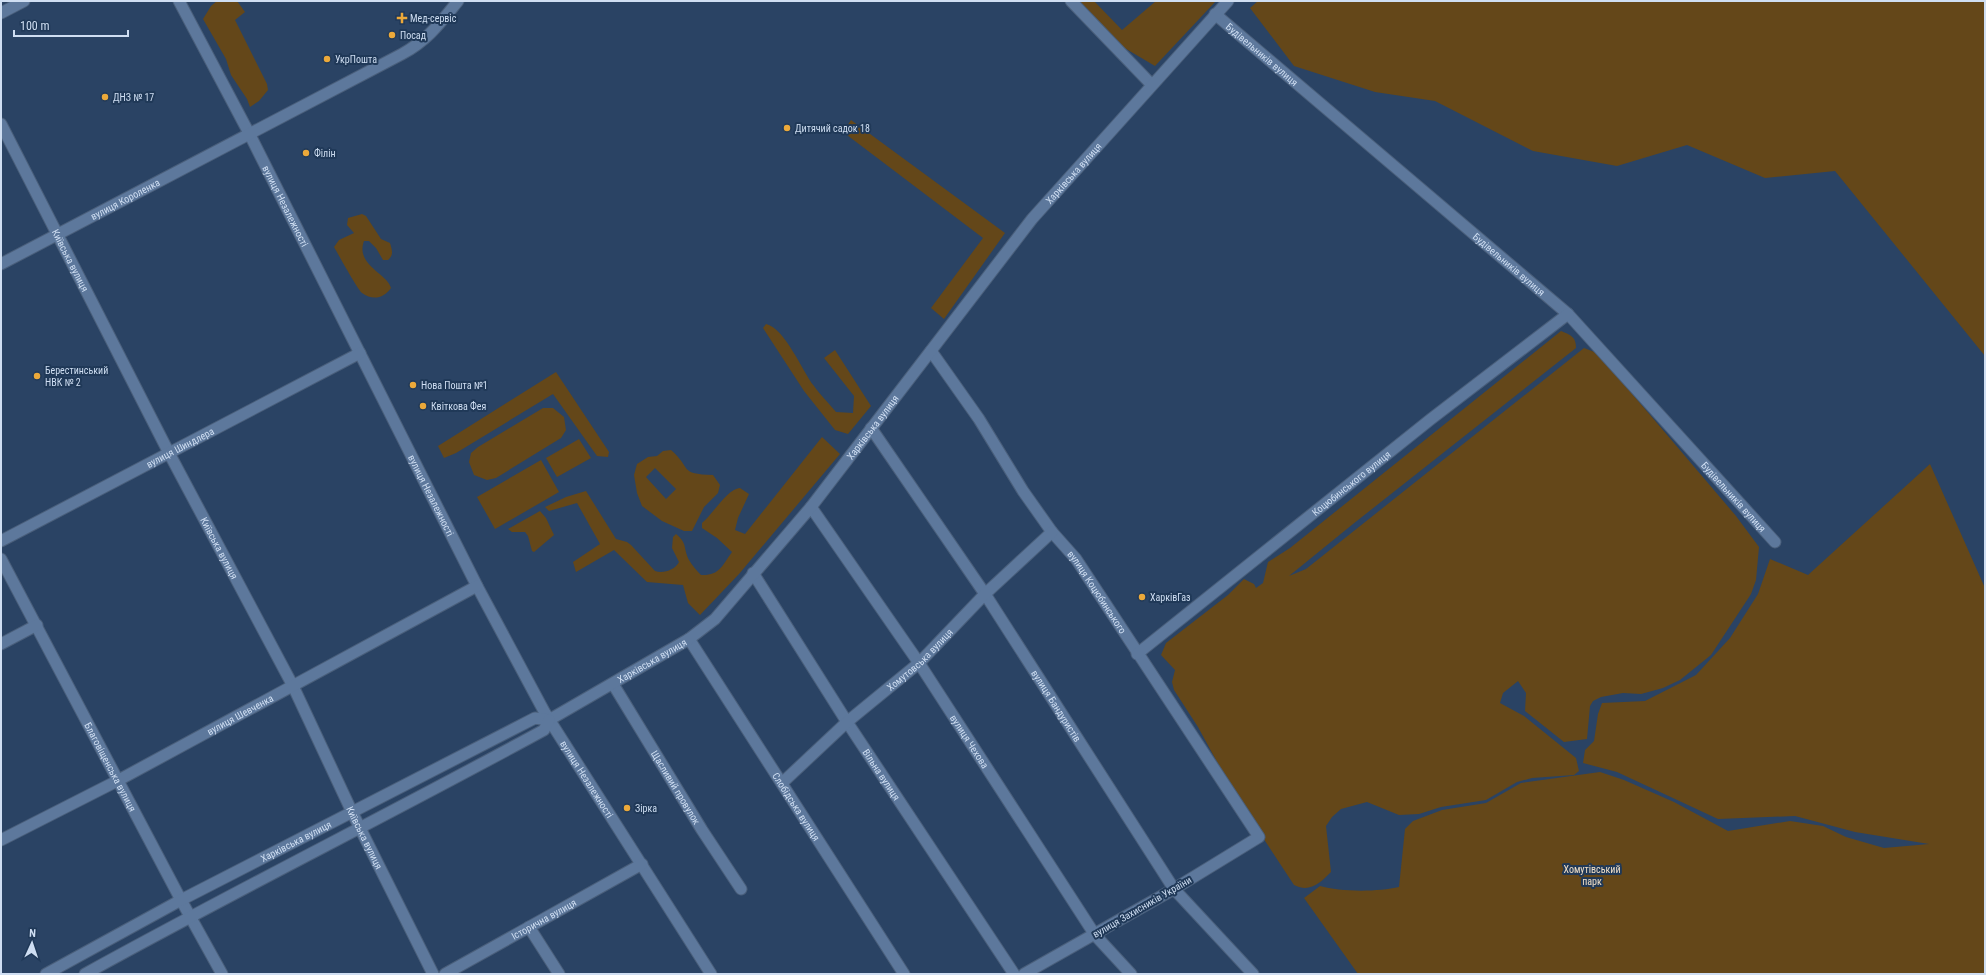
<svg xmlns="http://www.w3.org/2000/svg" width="1986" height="975" viewBox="0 0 1986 975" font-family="'Roboto Condensed',sans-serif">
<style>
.green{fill:#644719;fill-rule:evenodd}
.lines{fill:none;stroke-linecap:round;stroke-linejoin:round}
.minor-casing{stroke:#4a5f7b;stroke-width:13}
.minor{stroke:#5d789c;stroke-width:11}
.poi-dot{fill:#eca93a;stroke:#203958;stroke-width:1.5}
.labels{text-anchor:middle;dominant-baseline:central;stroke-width:4;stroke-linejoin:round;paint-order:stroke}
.poi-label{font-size:10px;fill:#cfdef2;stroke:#203958;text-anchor:start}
.street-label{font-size:10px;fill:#cfdef2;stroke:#203958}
.park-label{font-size:10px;fill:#f2e0c7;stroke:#203958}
</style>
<rect width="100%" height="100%" fill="#2a4364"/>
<path class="green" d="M 217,1 L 237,1 L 245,12 L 235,20 L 267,84 L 268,90 L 259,101 L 250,107 L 247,99 L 231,75 L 226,59 L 203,19 L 211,6 Z
M 1071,1 L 1094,1 L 1122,30 L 1156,1 L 1216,1 L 1155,66 L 1111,40 Z
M 1258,1 L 1985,1 L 1985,356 L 1835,171 L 1765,178 L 1687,145 L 1617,166 L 1533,151 L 1435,101 L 1375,92 L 1294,66 L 1250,8 Z
M 851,120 L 1005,233 L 944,319 L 931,308 L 983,238 L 843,132 Z
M 362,214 L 366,216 L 381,239 L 390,243 C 392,250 394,255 388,260 L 383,260 L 376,248 L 369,241 L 364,241 C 355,265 388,274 391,288 C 384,298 373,301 362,293 C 358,290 338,254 334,247 L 339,240 L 354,233 L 347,225 L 348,218 Z
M 766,324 C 785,328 802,371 814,386 C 820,395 829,403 836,412 L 853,413 L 854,396 L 824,358 L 835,350 L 871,406 L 848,434 L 835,430 L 804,391 L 763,328 Z
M 1561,331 C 1571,335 1576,337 1576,348 L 1353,524 L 1289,576 L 1306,569 L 1584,348 L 1597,353 L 1611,369 L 1736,516 L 1759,547 L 1756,580 L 1751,594 L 1711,655 L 1680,680 L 1663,688 L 1641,694 L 1623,693 L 1601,697 L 1593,701 L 1590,706 L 1587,739 L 1564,742 L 1525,711 L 1526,693 L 1518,681 L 1503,693 L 1500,703 L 1524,716 L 1576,758 L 1579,771 L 1574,775 L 1532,778 L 1517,782 L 1486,800 L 1441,807 L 1419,814 L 1399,815 L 1367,802 L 1341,809 L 1332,817 L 1326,826 L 1331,872 C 1320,883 1310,893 1294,885 L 1235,795 L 1198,727 L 1174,690 L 1172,682 L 1175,670 L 1161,655 L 1166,643 L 1228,595 L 1244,579 L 1254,584 L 1256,588 L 1263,583 L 1268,562 L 1290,548 Z
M 556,372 L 609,452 L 608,457 L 597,456 L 553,394 L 456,453 L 444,458 L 438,446 Z
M 543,408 L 553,408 L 564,417 L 566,430 L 561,438 L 496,478 L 487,480 L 474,475 L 469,462 L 471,453 L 478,447 Z
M 822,437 L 840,454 L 739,574 L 700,615 L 688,603 L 683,585 L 647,582 L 614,550 L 576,572 L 573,562 L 600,544 L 577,503 L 549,511 L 545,507 L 566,497 L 586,491 L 616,539 L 627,542 L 631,545 L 655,571 C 663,574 675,570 679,562 L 672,548 L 673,537 L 676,534 C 688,544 683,548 689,560 C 692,565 697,571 701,575 C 719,576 722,566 732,552 L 717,538 L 702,528 L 702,523 C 713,514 727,489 740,488 L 749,494 L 738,518 L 735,530 L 745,534 Z
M 579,439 L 591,458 L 557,477 L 546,458 Z
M 671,450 C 692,468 678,474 713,475 L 720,485 L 718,493 L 704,507 L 692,531 L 684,531 L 662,521 L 642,506 L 637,493 L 634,475 L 637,464 L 648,457 L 657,456 L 663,451 ZM 655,468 L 676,489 L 666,499 L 646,477 Z
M 541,460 L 559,492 L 495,529 L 477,497 Z
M 1930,464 L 1985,588 L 1985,974 L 1358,974 L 1304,898 L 1320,886 C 1340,892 1378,892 1399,887 L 1405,829 L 1413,821 L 1442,810 L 1486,803 L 1521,783 L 1600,772 L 1624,780 L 1674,802 L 1728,831 L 1790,821 L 1823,826 L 1846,837 L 1884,848 L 1929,844 L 1855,832 L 1795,816 L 1718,819 L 1617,772 L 1583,763 L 1585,750 L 1594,741 L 1598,714 L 1602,703 L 1645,701 L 1696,675 L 1730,638 L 1758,594 L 1770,559 L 1808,575 Z
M 540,511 L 546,518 L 554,535 L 534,552 L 532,551 L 528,536 L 525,532 L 512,532 L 508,529 Z"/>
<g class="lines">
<defs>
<g id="minor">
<path id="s1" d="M 179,1 L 250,135 L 477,586 L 545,713 L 711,974"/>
<path d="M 1071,1 L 1151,84"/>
<path d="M 1,13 L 24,1"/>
<path id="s2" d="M 1215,14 L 1568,314 L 1775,542"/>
<path id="s3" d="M 1,124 L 169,453 L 293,686 L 352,812 L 433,974"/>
<path id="s4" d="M 1,264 L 402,54 C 428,40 440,23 458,1"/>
<path id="s5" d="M 931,351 L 979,419 L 1023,491 L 1052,532 L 1076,559 L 1259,837 L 1174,889 L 1024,974"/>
<path id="s6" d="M 871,428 L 985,594 L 1174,889 L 1253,974"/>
<path id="s7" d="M 811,507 L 919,663 L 1095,935 L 1131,974"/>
<path id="s8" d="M 1,541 L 360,353"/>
<path id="s9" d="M 1,559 L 181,900 L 222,974"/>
<path id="s10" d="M 753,573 L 847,722 L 1014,974"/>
<path id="s11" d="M 689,639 L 904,974"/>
<path d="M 1,644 L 37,625"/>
<path id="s12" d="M 1137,654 L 1431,419 L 1568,314"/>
<path id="s13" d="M 613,684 L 702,830 L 741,889"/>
<path id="s14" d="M 782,783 L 847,722 L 919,663 L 985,594 L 1052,532"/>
<path id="s15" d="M 1,840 L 117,781 L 477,586"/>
<path d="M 529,927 L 559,974"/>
<path id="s16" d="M 46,974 L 181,900 L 535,718 L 549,720 L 689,639 L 715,619 L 811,507 L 1032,219 L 1228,1"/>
<path d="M 85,974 C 237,890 392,813 544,730 L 549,720"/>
<path id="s17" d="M 445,974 L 642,864"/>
</g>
</defs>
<use href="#minor" class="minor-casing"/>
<use href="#minor" class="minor"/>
</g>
<g class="poi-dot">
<path d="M400 12h4v4h4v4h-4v4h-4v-4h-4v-4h4z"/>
<circle cx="392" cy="35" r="4"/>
<circle cx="327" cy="59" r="4"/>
<circle cx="105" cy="97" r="4"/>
<circle cx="787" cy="128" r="4"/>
<circle cx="306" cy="153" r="4"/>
<circle cx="37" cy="376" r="4"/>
<circle cx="413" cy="385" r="4"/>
<circle cx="423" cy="406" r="4"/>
<circle cx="1142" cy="597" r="4"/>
<circle cx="627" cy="808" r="4"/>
</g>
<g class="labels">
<g class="poi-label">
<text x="410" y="18">Мед-сервіс</text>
<text x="400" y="35">Посад</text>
<text x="335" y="59">УкрПошта</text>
<text x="113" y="97">ДНЗ № 17</text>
<text x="795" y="128">Дитячий садок 18</text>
<text x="314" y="153">Філін</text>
<text x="45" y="370">Берестинський<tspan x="45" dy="12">НВК № 2</tspan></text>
<text x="421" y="385">Нова Пошта №1</text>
<text x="431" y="406">Квіткова Фея</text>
<text x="1150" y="597">ХарківГаз</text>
<text x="635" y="808">Зірка</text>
</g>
<g class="street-label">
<text stroke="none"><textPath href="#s2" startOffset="62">Будівельників вулиця</textPath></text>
<text stroke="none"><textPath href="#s16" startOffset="1333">Харківська вулиця</textPath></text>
<text stroke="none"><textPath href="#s4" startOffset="140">вулиця Короленка</textPath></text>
<text stroke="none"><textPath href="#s1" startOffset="231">вулиця Незалежності</textPath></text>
<text stroke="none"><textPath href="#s3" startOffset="153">Київська вулиця</textPath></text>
<text stroke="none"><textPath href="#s2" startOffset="386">Будівельників вулиця</textPath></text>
<text stroke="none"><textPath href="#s16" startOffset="1009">Харківська вулиця</textPath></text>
<text stroke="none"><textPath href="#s8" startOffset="202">вулиця Шиндлера</textPath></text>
<text stroke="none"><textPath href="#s12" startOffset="274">Коцюбинського вулиця</textPath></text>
<text stroke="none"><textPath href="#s1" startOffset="555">вулиця Незалежності</textPath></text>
<text stroke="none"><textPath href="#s2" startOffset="710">Будівельників вулиця</textPath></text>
<text stroke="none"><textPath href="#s3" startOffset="477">Київська вулиця</textPath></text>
<text stroke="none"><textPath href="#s5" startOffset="293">вулиця Коцюбинського</textPath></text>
<text stroke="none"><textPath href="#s14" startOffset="185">Хомутовська вулиця</textPath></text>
<text stroke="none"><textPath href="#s16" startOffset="685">Харківська вулиця</textPath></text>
<text stroke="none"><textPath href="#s6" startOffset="334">вулиця Бандуристів</textPath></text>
<text stroke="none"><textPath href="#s15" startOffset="270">вулиця Шевченка</textPath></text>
<text stroke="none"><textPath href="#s7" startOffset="283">вулиця Чехова</textPath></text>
<text stroke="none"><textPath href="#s9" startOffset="235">Благовіщенська вулиця</textPath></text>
<text stroke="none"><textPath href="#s10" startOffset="239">Вільна вулиця</textPath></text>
<text stroke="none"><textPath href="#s1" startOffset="879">вулиця Незалежності</textPath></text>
<text stroke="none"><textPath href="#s13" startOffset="121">Щасливий провулок</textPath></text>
<text stroke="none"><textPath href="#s11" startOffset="199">Слобідська вулиця</textPath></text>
<text stroke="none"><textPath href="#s3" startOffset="801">Київська вулиця</textPath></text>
<text stroke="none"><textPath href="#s16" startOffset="283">Харківська вулиця</textPath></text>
<text transform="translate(1142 907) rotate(-30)">вулиця Захисників України</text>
<text stroke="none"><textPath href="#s17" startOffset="113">Історична вулиця</textPath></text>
</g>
<g class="park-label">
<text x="1592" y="869">Хомутівський<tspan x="1592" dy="12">парк</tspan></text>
</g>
</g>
<rect width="1986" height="975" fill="none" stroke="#cfdef2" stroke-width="4"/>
<g transform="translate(32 943) rotate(3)" stroke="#203958" stroke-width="3" paint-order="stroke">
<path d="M0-3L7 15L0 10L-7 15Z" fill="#cfdef2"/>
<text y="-6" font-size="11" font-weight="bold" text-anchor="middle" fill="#cfdef2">N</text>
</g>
<path d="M14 30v6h114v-6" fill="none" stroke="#cfdef2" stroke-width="2"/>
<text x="20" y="30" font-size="12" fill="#cfdef2" stroke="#203958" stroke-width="3" paint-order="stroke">100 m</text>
</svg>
